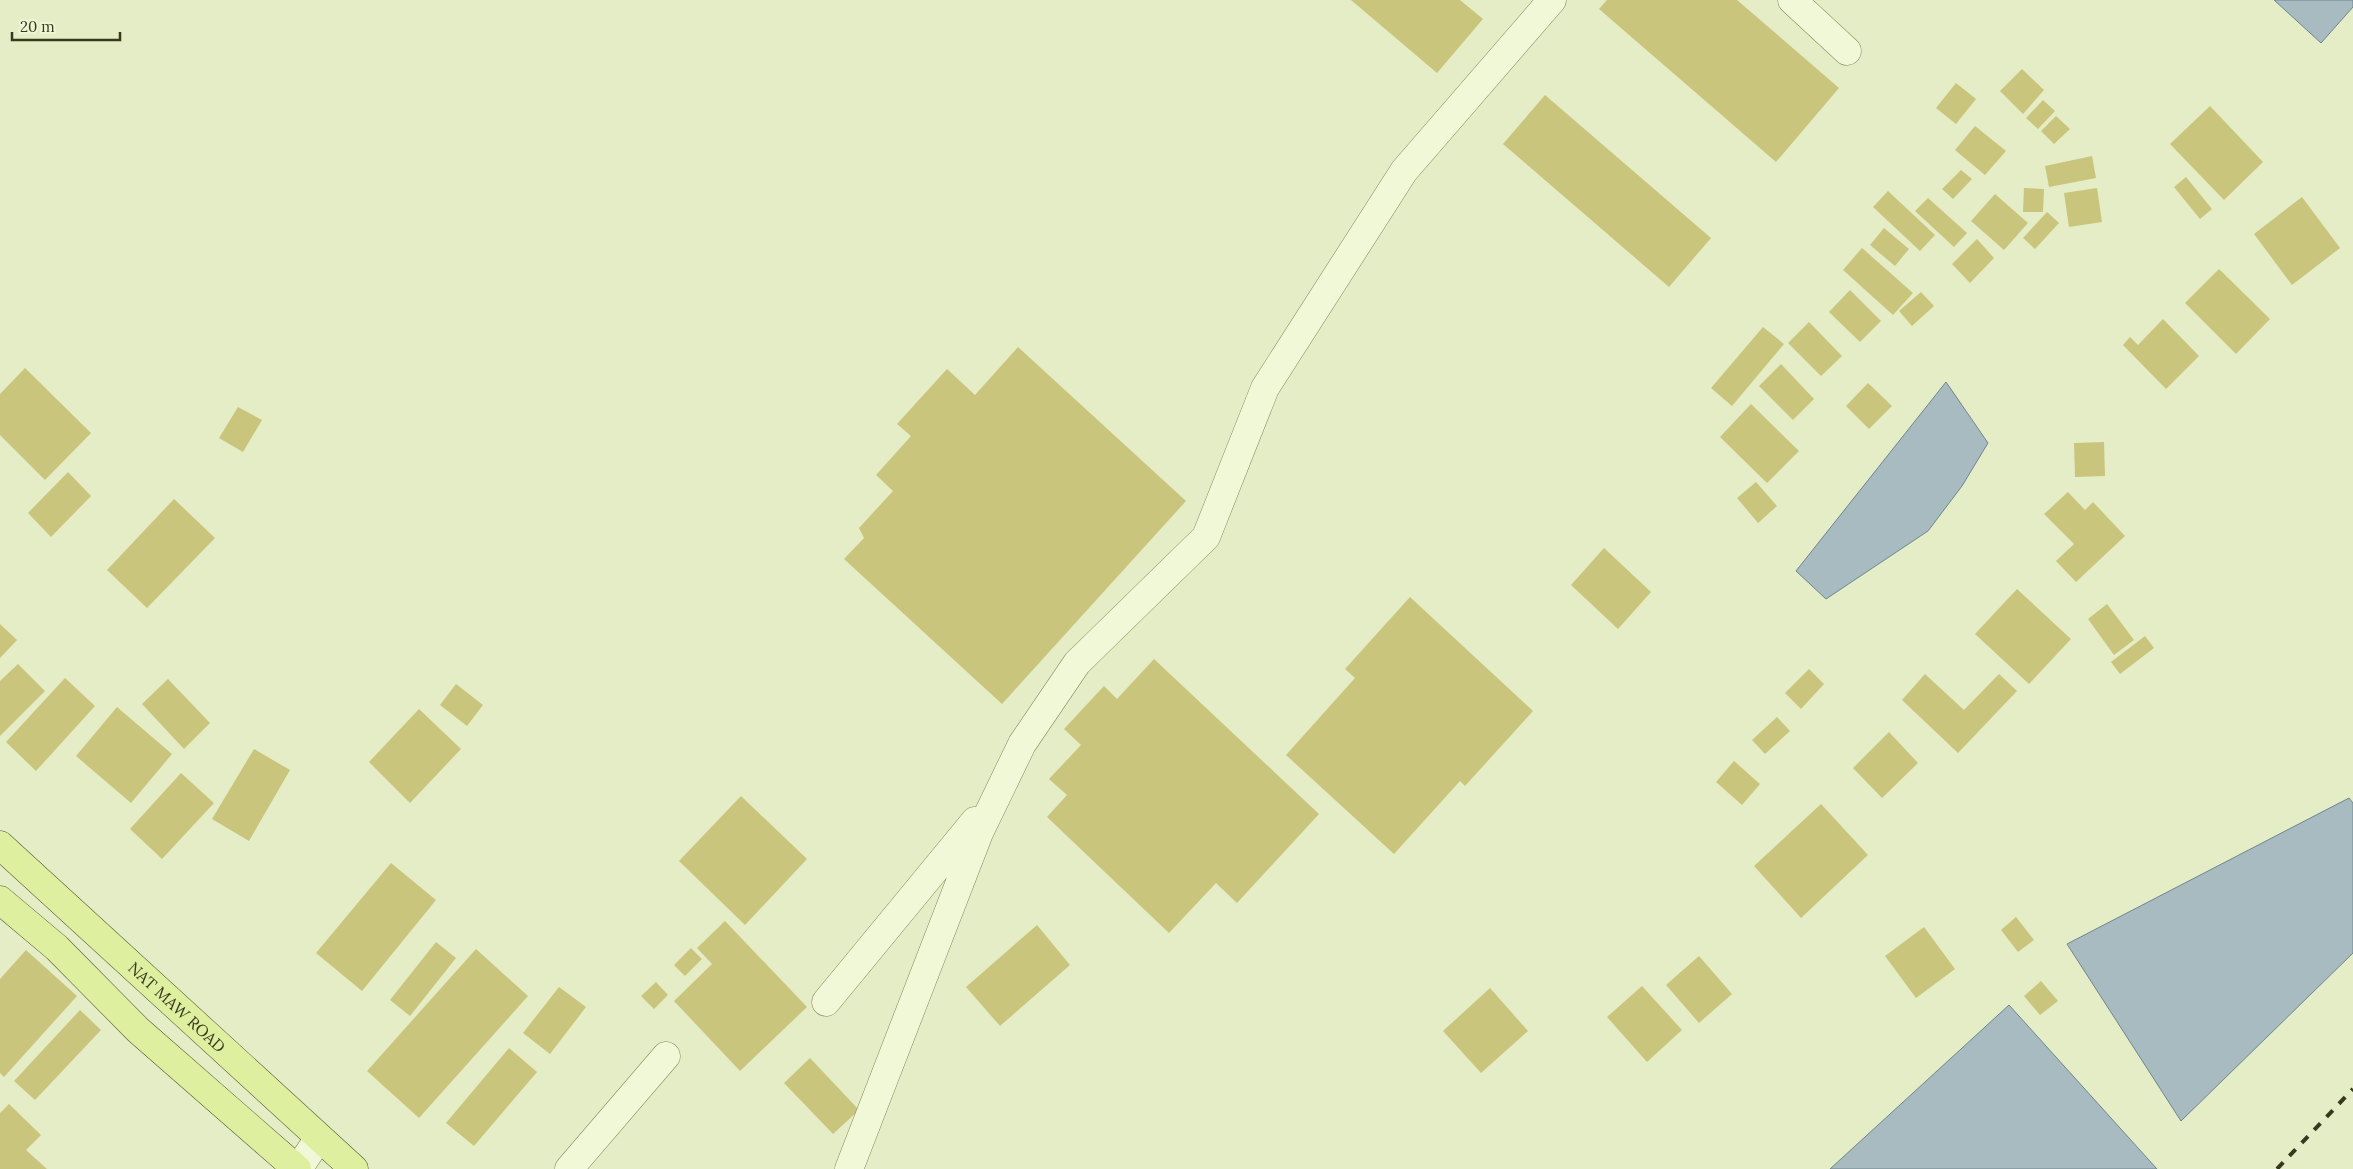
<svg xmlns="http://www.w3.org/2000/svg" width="2353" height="1169" viewBox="0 0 2353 1169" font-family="Lora,serif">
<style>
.water{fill:#a7bbc0;stroke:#6e868f}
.building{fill:#cac57c}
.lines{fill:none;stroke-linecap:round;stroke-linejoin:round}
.minor-casing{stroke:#85885c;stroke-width:29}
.primary-casing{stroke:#565530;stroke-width:29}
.minor{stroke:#f1f8d8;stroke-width:28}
.primary{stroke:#deef9f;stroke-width:28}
.rail{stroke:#38381f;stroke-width:4;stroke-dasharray:9 9;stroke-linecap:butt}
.labels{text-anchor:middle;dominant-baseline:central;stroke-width:4;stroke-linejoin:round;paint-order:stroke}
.street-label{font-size:16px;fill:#38381f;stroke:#edf5d5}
</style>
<rect width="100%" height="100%" fill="#e4edc5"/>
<path class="water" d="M 2274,0 L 2353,0 L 2353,7 L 2321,43 Z
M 1946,382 L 1988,443 L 1962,486 L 1928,531 L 1826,599 L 1796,571 Z
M 2349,798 L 2353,803 L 2353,953 L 2181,1121 L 2067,944 Z
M 2009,1005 L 2157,1169 L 1830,1169 Z"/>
<path class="building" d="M 1351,0 L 1460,0 L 1483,19 L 1437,73 Z
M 1607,0 L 1737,0 L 1839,88 L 1776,162 L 1599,9 Z
M 2022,69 L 2044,90 L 2023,114 L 2000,91 Z
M 1956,83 L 1976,99 L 1956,124 L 1936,108 Z
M 1545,95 L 1711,238 L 1669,287 L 1503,144 Z
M 2043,100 L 2055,111 L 2038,129 L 2026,118 Z
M 2210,106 L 2263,162 L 2224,200 L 2170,144 Z
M 2056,116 L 2070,129 L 2054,144 L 2041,131 Z
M 1975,126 L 2006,151 L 1985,175 L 1955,150 Z
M 2092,156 L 2096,178 L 2049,187 L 2045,166 Z
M 1961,170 L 1972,179 L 1953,199 L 1942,189 Z
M 2186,177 L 2212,209 L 2200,219 L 2174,187 Z
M 2024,188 L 2044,189 L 2043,212 L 2023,212 Z
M 2097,188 L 2102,222 L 2069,227 L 2064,193 Z
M 1888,191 L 1935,235 L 1920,251 L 1873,207 Z
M 1995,194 L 2028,223 L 2004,250 L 1971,221 Z
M 2302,197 L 2340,248 L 2292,285 L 2254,234 Z
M 1928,198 L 1967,233 L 1954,247 L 1915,211 Z
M 2047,212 L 2059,223 L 2035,249 L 2023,238 Z
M 1884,228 L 1909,249 L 1895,266 L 1870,245 Z
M 1977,239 L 1994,258 L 1970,283 L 1952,264 Z
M 1862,248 L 1913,293 L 1893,315 L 1843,270 Z
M 2219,269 L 2270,319 L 2236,354 L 2185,303 Z
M 1850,290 L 1881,321 L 1860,342 L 1829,312 Z
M 1921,292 L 1934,306 L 1912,326 L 1899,311 Z
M 2163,319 L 2199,356 L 2166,389 L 2123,345 L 2130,337 L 2138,345 Z
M 1809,322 L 1842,356 L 1821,376 L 1788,343 Z
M 1763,327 L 1784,344 L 1732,406 L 1711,388 Z
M 1018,347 L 1186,501 L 1002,704 L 844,559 L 864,538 L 859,528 L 893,491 L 876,475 L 911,436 L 897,424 L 947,369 L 975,395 Z
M 1781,364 L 1814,399 L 1793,420 L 1759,386 Z
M 25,368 L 91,433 L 45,480 L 0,435 L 0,394 Z
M 1868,383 L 1892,406 L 1869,429 L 1846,406 Z
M 1751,404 L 1799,451 L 1767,483 L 1720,437 Z
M 238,407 L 262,420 L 243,452 L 219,438 Z
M 2104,442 L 2105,476 L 2075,477 L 2074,443 Z
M 68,472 L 91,496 L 51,537 L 28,513 Z
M 1756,482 L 1777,506 L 1758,523 L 1737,498 Z
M 2068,492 L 2085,510 L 2093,502 L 2125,536 L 2076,582 L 2056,561 L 2074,544 L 2044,514 Z
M 174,499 L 215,538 L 147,608 L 107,570 Z
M 1604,548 L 1651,592 L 1618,629 L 1571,585 Z
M 2017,589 L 2071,639 L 2029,684 L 1975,634 Z
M 1410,597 L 1533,711 L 1465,786 L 1460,781 L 1394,854 L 1286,755 L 1355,678 L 1345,669 Z
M 2107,604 L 2134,640 L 2114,655 L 2088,619 Z
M 0,624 L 17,640 L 0,658 Z
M 2145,636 L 2154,648 L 2120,674 L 2111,662 Z
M 1154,659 L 1319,814 L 1237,903 L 1216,883 L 1169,933 L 1047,817 L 1067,795 L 1049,779 L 1081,745 L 1064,729 L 1104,686 L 1117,699 Z
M 18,664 L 45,691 L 0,736 L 0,681 Z
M 1809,669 L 1824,684 L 1801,709 L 1785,693 Z
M 1925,674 L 1964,710 L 1999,674 L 2017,691 L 1958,753 L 1902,700 Z
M 65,678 L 95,706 L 36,771 L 6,742 Z
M 168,679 L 210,723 L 184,749 L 142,704 Z
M 456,684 L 483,705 L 467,726 L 440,705 Z
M 117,707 L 172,754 L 131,803 L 76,756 Z
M 419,709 L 461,749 L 410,803 L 369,762 Z
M 1777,717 L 1790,731 L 1765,754 L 1752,740 Z
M 1889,732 L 1918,763 L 1882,798 L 1853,768 Z
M 254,749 L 290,770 L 249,841 L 212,819 Z
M 1734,761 L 1760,784 L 1742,805 L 1716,782 Z
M 181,773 L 214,803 L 162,859 L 130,829 Z
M 741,796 L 807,859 L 745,925 L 679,861 Z
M 1821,804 L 1868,855 L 1801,918 L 1754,866 Z
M 391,863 L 436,900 L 362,991 L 316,953 Z
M 2016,917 L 2034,940 L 2018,952 L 2001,930 Z
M 725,921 L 807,1007 L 740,1071 L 674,1001 L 712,964 L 697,948 Z
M 1037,925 L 1070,965 L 1000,1026 L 966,987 Z
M 1924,927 L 1955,969 L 1916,998 L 1885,956 Z
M 436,942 L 456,958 L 410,1016 L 390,1000 Z
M 691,948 L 702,959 L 685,976 L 674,965 Z
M 476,949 L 528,996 L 419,1118 L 367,1071 Z
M 26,950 L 77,996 L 4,1077 L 0,1073 L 0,979 Z
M 1699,956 L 1732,994 L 1699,1023 L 1666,985 Z
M 2041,981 L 2058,1001 L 2040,1015 L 2024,996 Z
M 656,982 L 668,995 L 654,1009 L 641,996 Z
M 1642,986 L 1682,1030 L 1647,1062 L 1607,1017 Z
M 559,987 L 586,1007 L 550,1054 L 523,1033 Z
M 1490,988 L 1528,1031 L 1481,1073 L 1443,1031 Z
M 80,1010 L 101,1030 L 35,1100 L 14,1081 Z
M 509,1048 L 537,1072 L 474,1146 L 446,1123 Z
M 810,1058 L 859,1110 L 833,1134 L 784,1083 Z
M 9,1104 L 41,1135 L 26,1150 L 47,1169 L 0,1169 L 0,1113 Z"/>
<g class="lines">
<defs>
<path id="minor" d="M 1792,0 L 1847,51
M 826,1002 L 975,821
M 298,1169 L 319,1138
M 569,1169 L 666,1056
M 849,1169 L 979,833 L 1022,744 L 1077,663 L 1206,537 L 1265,388 L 1404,171 L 1552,0"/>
<g id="primary">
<path id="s1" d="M 0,845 L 354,1169"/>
<path d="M 0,900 L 57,948 L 138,1030 L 297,1169"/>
</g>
</defs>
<use href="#minor" class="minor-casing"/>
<use href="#primary" class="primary-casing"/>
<use href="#minor" class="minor"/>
<use href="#primary" class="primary"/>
<path class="rail" d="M 2277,1169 L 2353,1089"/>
</g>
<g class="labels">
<g class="street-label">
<text stroke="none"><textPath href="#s1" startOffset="240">NAT MAW ROAD</textPath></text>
</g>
</g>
<path d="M12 32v8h108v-8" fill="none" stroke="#38381f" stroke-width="2.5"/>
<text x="20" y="32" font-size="15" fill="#38381f" stroke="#edf5d5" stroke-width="4" paint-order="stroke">20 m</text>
</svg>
